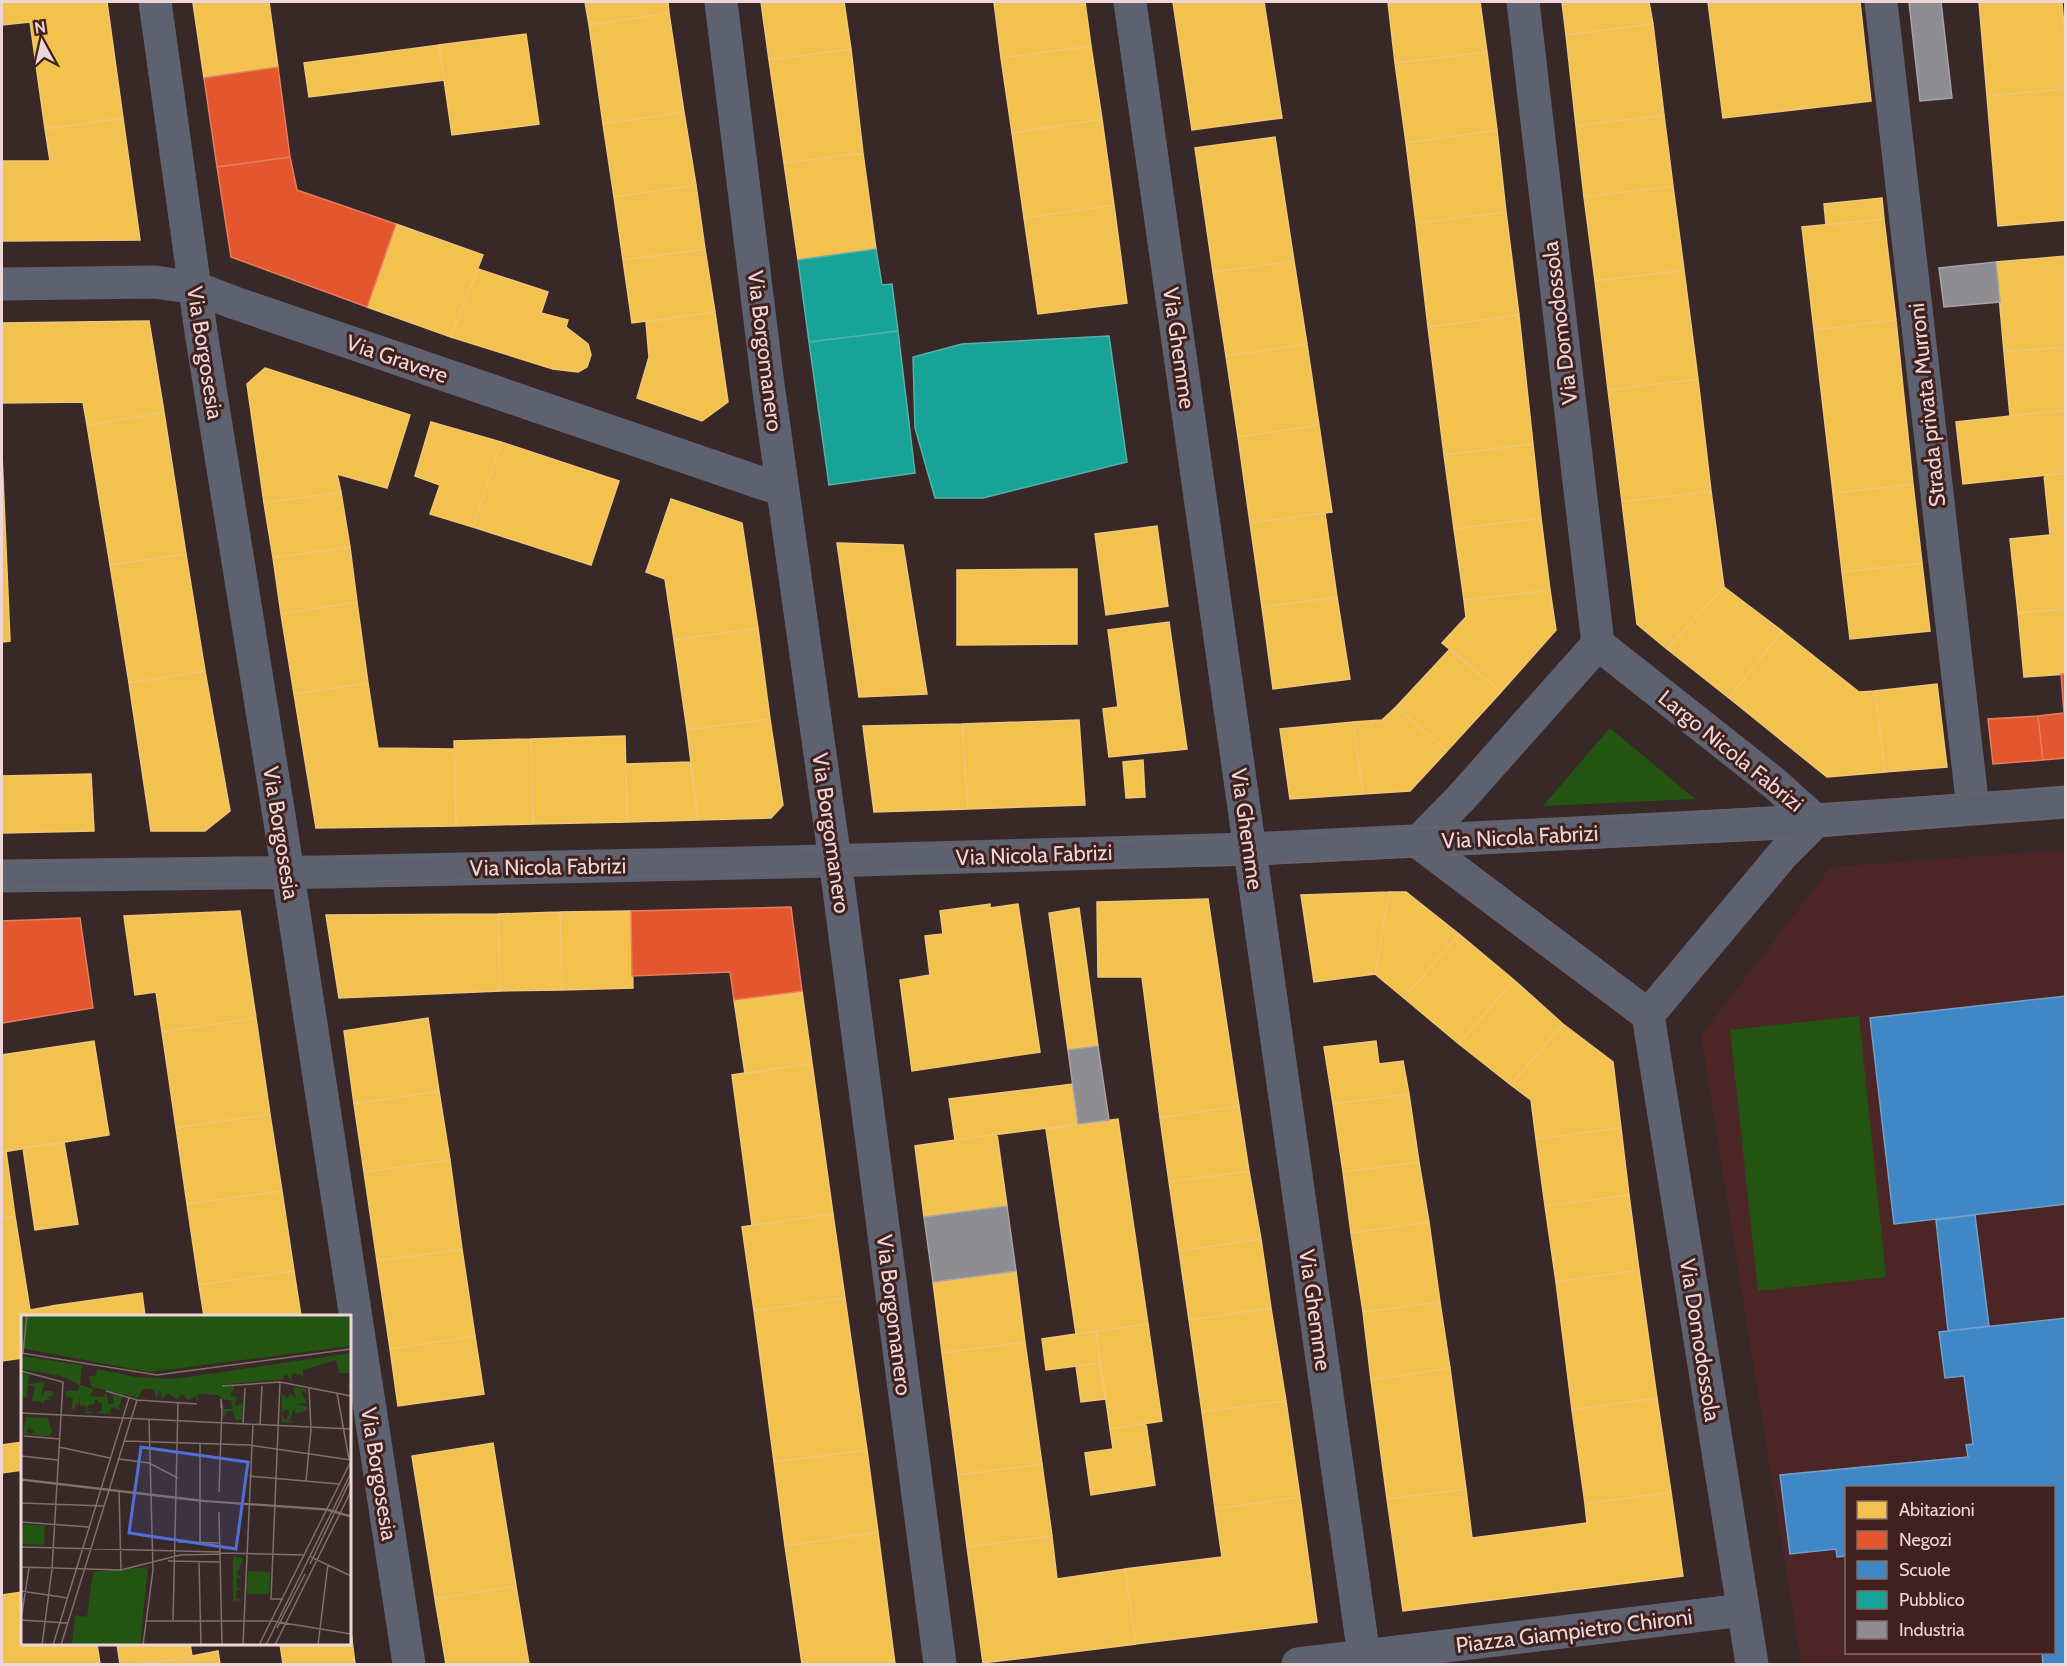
<svg xmlns="http://www.w3.org/2000/svg" width="2067" height="1666" viewBox="0 0 2067 1666" font-family="Cabin,sans-serif">
<style>
.built{fill:#4c2626;fill-rule:evenodd}
.green{fill:#235412}
.homes{fill:#f2c14e;stroke:#f0c776;stroke-width:1.5}
.shops{fill:#e4572e;stroke:#e77d60;stroke-width:1.5}
.schools{fill:#3f88c5;stroke:#739fca;stroke-width:1.5}
.public{fill:#17a398;stroke:#57b2aa;stroke-width:1.5}
.industry{fill:#8d8d92;stroke:#aaa3a6;stroke-width:1.5}
.lines{fill:none;stroke-linecap:round;stroke-linejoin:round}
.minor{stroke:#5e6270;stroke-width:33}
.tram{stroke:#68646b;stroke-width:1.5}
.labels{text-anchor:middle;dominant-baseline:central;stroke-width:6;stroke-linejoin:round;paint-order:stroke}
.street-label{font-size:22px;fill:#edd6d5;stroke:#412020}
.inset-road{fill:none;stroke:#816e6d;stroke-width:1.5}
.view{fill:#5170d7;fill-opacity:0.15;stroke:#5170d7;stroke-width:3}
.inset-edge{fill:none;stroke:#edd6d5;stroke-width:3}
</style>
<rect width="100%" height="100%" fill="#392828"/>
<path class="built" d="M 2065,850 L 2065,1664 L 1801,1664 L 1701,1035 L 1831,867 ZM 1846,1488 L 2054,1488 L 2054,1652 L 1846,1652 Z"/>
<path class="green" d="M 1610,728 L 1695,799 L 1543,806 Z
M 1859,1016 L 1886,1277 L 1758,1291 L 1730,1030 Z"/>
<path class="homes" d="M 2,2 L 107,2 L 123,118 L 45,129 L 30,22 L 2,25 Z
M 207,2 L 269,2 L 278,67 L 204,78 L 193,3 Z
M 585,2 L 668,2 L 669,13 L 589,25 Z
M 761,2 L 844,2 L 851,49 L 769,60 Z
M 994,2 L 1085,2 L 1091,46 L 1001,58 Z
M 1173,2 L 1264,2 L 1282,118 L 1192,130 Z
M 1388,2 L 1480,2 L 1487,52 L 1395,63 Z
M 1562,2 L 1649,2 L 1653,24 L 1566,35 Z
M 1708,2 L 1860,2 L 1871,101 L 1723,118 Z
M 1979,2 L 2062,2 L 2066,51 L 2066,89 L 1987,96 Z
M 669,13 L 684,112 L 603,124 L 589,25 Z
M 1653,24 L 1664,115 L 1576,126 L 1566,35 Z
M 526,34 L 539,124 L 452,135 L 439,45 Z
M 439,45 L 444,80 L 309,97 L 304,63 Z
M 1091,46 L 1102,119 L 1012,133 L 1001,58 Z
M 851,49 L 863,153 L 784,163 L 769,60 Z
M 1487,52 L 1497,130 L 1406,143 L 1395,63 Z
M 2066,89 L 2066,220 L 1998,226 L 1987,96 Z
M 684,112 L 696,185 L 614,197 L 603,124 Z
M 1664,115 L 1673,186 L 1584,197 L 1576,126 Z
M 123,118 L 140,240 L 2,241 L 2,161 L 50,161 L 45,129 Z
M 1102,119 L 1114,205 L 1024,218 L 1012,133 Z
M 1497,130 L 1506,212 L 1416,223 L 1406,143 Z
M 1275,137 L 1294,261 L 1213,272 L 1195,148 Z
M 863,153 L 876,249 L 798,260 L 784,163 Z
M 696,185 L 705,249 L 623,260 L 614,197 Z
M 1673,186 L 1684,270 L 1595,281 L 1584,197 Z
M 1882,198 L 1884,219 L 1826,225 L 1824,204 Z
M 1114,205 L 1127,303 L 1038,314 L 1024,218 Z
M 1506,212 L 1519,315 L 1428,327 L 1416,223 Z
M 1884,219 L 1896,320 L 1814,330 L 1802,227 Z
M 396,224 L 483,255 L 451,337 L 367,307 Z
M 705,249 L 715,312 L 632,323 L 623,260 Z
M 2066,256 L 2066,347 L 2004,352 L 1996,262 Z
M 1294,261 L 1307,344 L 1226,356 L 1213,272 Z
M 478,269 L 548,292 L 541,313 L 568,320 L 566,327 L 588,344 L 591,355 L 587,367 L 578,372 L 553,369 L 451,337 Z
M 1684,270 L 1698,379 L 1608,390 L 1595,281 Z
M 715,312 L 728,402 L 702,421 L 637,398 L 649,357 L 646,322 Z
M 1519,315 L 1533,444 L 1444,455 L 1428,327 Z
M 1896,320 L 1913,484 L 1833,493 L 1814,330 Z
M 149,321 L 164,412 L 87,425 L 83,402 L 2,403 L 2,323 Z
M 1307,344 L 1319,425 L 1238,437 L 1226,356 Z
M 2066,347 L 2066,410 L 2010,416 L 2004,352 Z
M 265,368 L 410,415 L 387,488 L 337,474 L 341,492 L 264,503 L 247,384 Z
M 1698,379 L 1711,491 L 1622,502 L 1608,390 Z
M 2066,410 L 2066,473 L 1963,484 L 1956,422 Z
M 164,412 L 186,554 L 110,565 L 87,425 Z
M 431,422 L 501,442 L 473,527 L 430,514 L 440,485 L 415,476 Z
M 1319,425 L 1332,512 L 1250,523 L 1238,437 Z
M 501,442 L 619,481 L 591,565 L 473,527 Z
M 1533,444 L 1541,518 L 1454,529 L 1444,455 Z
M 2,454 L 10,641 L 2,642 Z
M 2066,473 L 2066,609 L 2018,613 L 2010,539 L 2050,535 L 2044,475 Z
M 1913,484 L 1922,563 L 1842,572 L 1833,493 Z
M 1711,491 L 1724,587 L 1667,649 L 1637,624 L 1622,502 Z
M 341,492 L 350,547 L 273,558 L 264,503 Z
M 671,499 L 742,523 L 758,628 L 674,640 L 665,579 L 646,572 Z
M 1325,513 L 1337,597 L 1262,607 L 1250,523 Z
M 1541,518 L 1550,590 L 1464,600 L 1454,529 Z
M 1157,526 L 1168,606 L 1106,615 L 1095,534 Z
M 837,543 L 903,545 L 927,694 L 859,697 Z
M 350,547 L 357,602 L 281,614 L 273,558 Z
M 186,554 L 205,671 L 129,683 L 110,565 Z
M 1922,563 L 1930,631 L 1850,639 L 1842,572 Z
M 1077,569 L 1077,644 L 957,645 L 957,570 Z
M 1724,587 L 1782,631 L 1729,698 L 1667,649 Z
M 1550,590 L 1556,630 L 1501,692 L 1442,643 L 1466,617 L 1464,600 Z
M 1337,597 L 1350,679 L 1273,689 L 1262,607 Z
M 357,602 L 368,683 L 294,694 L 281,614 Z
M 2066,609 L 2066,674 L 2024,677 L 2018,613 Z
M 1169,622 L 1187,749 L 1109,757 L 1103,709 L 1118,707 L 1108,630 Z
M 758,628 L 770,719 L 687,730 L 674,640 Z
M 1782,631 L 1859,692 L 1875,691 L 1885,772 L 1827,777 L 1729,698 Z
M 1450,649 L 1501,692 L 1447,751 L 1396,707 Z
M 205,671 L 230,811 L 205,831 L 151,831 L 129,683 Z
M 368,683 L 378,748 L 454,749 L 456,826 L 316,828 L 294,694 Z
M 1937,684 L 1947,767 L 1885,772 L 1875,691 Z
M 1396,707 L 1447,751 L 1410,791 L 1363,794 L 1353,722 L 1382,720 Z
M 770,719 L 783,805 L 771,818 L 698,820 L 687,730 Z
M 1079,720 L 1085,805 L 968,809 L 962,724 Z
M 1353,722 L 1363,794 L 1290,799 L 1280,729 Z
M 962,724 L 968,809 L 874,812 L 863,726 Z
M 625,736 L 627,822 L 533,824 L 531,739 Z
M 531,739 L 533,824 L 456,826 L 454,741 Z
M 1143,760 L 1145,797 L 1126,798 L 1123,762 Z
M 690,762 L 698,820 L 627,822 L 626,764 Z
M 91,774 L 94,831 L 2,833 L 2,776 Z
M 1389,892 L 1406,892 L 1459,934 L 1404,998 L 1375,974 Z
M 1389,892 L 1375,974 L 1314,982 L 1301,895 Z
M 1208,899 L 1239,1106 L 1160,1118 L 1142,977 L 1098,977 L 1097,902 Z
M 990,904 L 990,908 L 1018,904 L 1040,1052 L 912,1071 L 900,980 L 930,975 L 925,936 L 943,934 L 940,911 Z
M 1079,908 L 1098,1046 L 1068,1050 L 1049,913 Z
M 240,911 L 256,1018 L 162,1032 L 156,992 L 135,995 L 124,916 Z
M 631,911 L 633,988 L 562,990 L 560,912 Z
M 560,912 L 562,990 L 500,991 L 498,914 Z
M 498,914 L 500,991 L 339,998 L 326,915 Z
M 1459,934 L 1514,980 L 1459,1044 L 1404,998 Z
M 1514,980 L 1563,1024 L 1511,1085 L 1459,1044 Z
M 802,991 L 812,1063 L 745,1074 L 734,1000 Z
M 256,1018 L 270,1114 L 176,1128 L 162,1032 Z
M 428,1018 L 439,1091 L 354,1104 L 344,1031 Z
M 1563,1024 L 1613,1062 L 1621,1128 L 1536,1139 L 1531,1100 L 1511,1085 Z
M 94,1041 L 109,1135 L 2,1152 L 2,1055 Z
M 1376,1041 L 1379,1064 L 1403,1061 L 1409,1094 L 1333,1104 L 1324,1047 Z
M 812,1063 L 833,1214 L 752,1225 L 732,1075 Z
M 1073,1084 L 1078,1124 L 955,1140 L 949,1099 Z
M 439,1091 L 450,1160 L 364,1172 L 354,1104 Z
M 1409,1094 L 1419,1162 L 1343,1172 L 1333,1104 Z
M 1239,1106 L 1249,1171 L 1169,1182 L 1160,1118 Z
M 270,1114 L 282,1191 L 187,1204 L 176,1128 Z
M 1118,1119 L 1148,1324 L 1076,1334 L 1046,1129 Z
M 1621,1128 L 1629,1195 L 1545,1206 L 1536,1139 Z
M 997,1134 L 1007,1206 L 924,1217 L 915,1146 Z
M 64,1142 L 78,1224 L 35,1230 L 23,1148 Z
M 6,1151 L 15,1216 L 2,1218 L 2,1152 Z
M 450,1160 L 462,1249 L 377,1261 L 364,1172 Z
M 1419,1162 L 1429,1222 L 1351,1233 L 1343,1172 Z
M 1249,1171 L 1261,1239 L 1179,1251 L 1169,1182 Z
M 282,1191 L 294,1271 L 199,1285 L 187,1204 Z
M 1629,1195 L 1639,1270 L 1556,1282 L 1545,1206 Z
M 833,1214 L 845,1298 L 754,1311 L 742,1227 Z
M 15,1216 L 30,1310 L 52,1306 L 54,1316 L 22,1316 L 22,1358 L 2,1361 L 2,1218 Z
M 1429,1222 L 1440,1302 L 1363,1312 L 1351,1233 Z
M 1261,1239 L 1271,1308 L 1189,1320 L 1179,1251 Z
M 462,1249 L 475,1336 L 390,1349 L 377,1261 Z
M 1639,1270 L 1657,1398 L 1572,1410 L 1556,1282 Z
M 294,1271 L 301,1316 L 204,1316 L 199,1285 Z
M 1016,1271 L 1025,1342 L 942,1353 L 933,1282 Z
M 142,1293 L 145,1316 L 54,1316 L 52,1306 Z
M 845,1298 L 867,1450 L 774,1462 L 754,1311 Z
M 1440,1302 L 1450,1368 L 1371,1380 L 1363,1312 Z
M 1271,1308 L 1286,1401 L 1202,1412 L 1189,1320 Z
M 1148,1324 L 1162,1421 L 1110,1429 L 1096,1331 Z
M 1096,1331 L 1100,1363 L 1046,1370 L 1042,1339 Z
M 475,1336 L 484,1394 L 398,1406 L 390,1349 Z
M 1025,1342 L 1042,1464 L 958,1475 L 942,1353 Z
M 1100,1363 L 1105,1399 L 1081,1402 L 1076,1366 Z
M 1450,1368 L 1466,1489 L 1387,1499 L 1371,1380 Z
M 1657,1398 L 1671,1492 L 1585,1504 L 1572,1410 Z
M 1286,1401 L 1300,1497 L 1215,1509 L 1202,1412 Z
M 1146,1423 L 1155,1485 L 1091,1495 L 1085,1453 L 1113,1449 L 1110,1429 Z
M 22,1442 L 22,1470 L 2,1473 L 2,1445 Z
M 493,1443 L 516,1586 L 435,1599 L 412,1456 Z
M 867,1450 L 878,1532 L 785,1546 L 774,1462 Z
M 1042,1464 L 1052,1536 L 967,1547 L 958,1475 Z
M 1466,1489 L 1472,1538 L 1587,1523 L 1585,1504 L 1671,1492 L 1683,1576 L 1403,1611 L 1387,1499 Z
M 1300,1497 L 1317,1622 L 1136,1644 L 1125,1569 L 1222,1557 L 1215,1509 Z
M 878,1532 L 895,1664 L 802,1664 L 785,1546 Z
M 1052,1536 L 1057,1579 L 1125,1569 L 1136,1644 L 983,1663 L 967,1547 Z
M 516,1586 L 529,1664 L 446,1664 L 435,1599 Z
M 22,1592 L 22,1644 L 97,1644 L 100,1664 L 2,1664 L 2,1595 Z
M 351,1632 L 355,1664 L 283,1664 L 280,1644 L 350,1644 Z
M 117,1644 L 190,1644 L 192,1656 L 138,1664 L 120,1664 Z
M 218,1651 L 220,1664 L 138,1664 L 192,1656 Z"/>
<path class="shops" d="M 278,67 L 290,157 L 217,167 L 204,78 Z
M 290,157 L 297,190 L 396,224 L 367,307 L 231,257 L 217,167 Z
M 2061,674 L 2066,674 L 2066,758 L 2043,760 L 2038,716 L 2064,713 Z
M 2038,716 L 2043,760 L 1993,764 L 1988,719 Z
M 791,907 L 802,991 L 734,1000 L 730,972 L 632,976 L 631,911 Z
M 80,918 L 93,1008 L 2,1023 L 2,921 Z"/>
<path class="schools" d="M 2066,996 L 2066,1204 L 1894,1224 L 1870,1018 Z
M 1975,1215 L 1989,1326 L 1948,1331 L 1936,1220 Z
M 2066,1318 L 2066,1664 L 2043,1664 L 2042,1652 L 2054,1652 L 2054,1488 L 1846,1488 L 1846,1556 L 1837,1557 L 1836,1549 L 1790,1554 L 1780,1475 L 1968,1457 L 1966,1445 L 1973,1444 L 1964,1376 L 1945,1378 L 1939,1332 Z"/>
<path class="public" d="M 876,249 L 882,285 L 892,284 L 898,331 L 809,342 L 798,260 Z
M 898,331 L 915,473 L 829,485 L 809,342 Z
M 1109,336 L 1127,462 L 983,498 L 935,498 L 915,428 L 913,357 L 962,344 Z"/>
<path class="industry" d="M 1909,2 L 1941,2 L 1952,98 L 1920,101 Z
M 1996,262 L 2000,302 L 1944,307 L 1939,268 Z
M 1098,1046 L 1109,1120 L 1078,1124 L 1068,1050 Z
M 1007,1206 L 1016,1271 L 933,1282 L 924,1217 Z"/>
<g class="lines">
<path class="minor" d="M 155,2 L 201,332 L 280,822 L 409,1664
M 721,2 L 767,377 L 838,882 L 940,1664
M 1130,2 L 1364,1656
M 1523,2 L 1598,644
M 1881,2 L 1973,809
M 2,284 L 155,282 L 196,288 L 235,303 L 782,490
M 1598,644 L 1774,783 L 1816,821 L 1783,854 L 1648,1015 L 1418,842 L 1461,798 Z
M 2,876 L 323,872 L 788,862 L 1249,849 L 1816,821 L 2066,802
M 1648,1015 L 1752,1664
M 1298,1664 L 1743,1610"/>
<path class="tram" d="M 2,862 C 417,857 832,853 1247,836 C 1520,825 1793,806 2066,787
M 2,888 L 1251,865 L 1799,838 L 2066,817"/>
</g>
<g class="labels">
<g class="street-label">
<text transform="translate(1560 323) rotate(-97)">Via Domodossola</text>
<text transform="translate(1179 348) rotate(82)">Via Ghemme</text>
<text transform="translate(765 351) rotate(83)">Via Borgomanero</text>
<text transform="translate(205 353) rotate(81)">Via Borgosesia</text>
<text transform="translate(397 359) rotate(19)">Via Gravere</text>
<text transform="translate(1927 405) rotate(-96)">Strada privata Murroni</text>
<text transform="translate(1731 751) rotate(39)">Largo Nicola Fabrizi</text>
<text transform="translate(1247 829) rotate(82)">Via Ghemme</text>
<text transform="translate(281 833) rotate(81)">Via Borgosesia</text>
<text transform="translate(831 833) rotate(82)">Via Borgomanero</text>
<text transform="translate(1520 837) rotate(-3)">Via Nicola Fabrizi</text>
<text transform="translate(1034 855) rotate(-2)">Via Nicola Fabrizi</text>
<text transform="translate(548 867) rotate(-1)">Via Nicola Fabrizi</text>
<text transform="translate(1315 1310) rotate(82)">Via Ghemme</text>
<text transform="translate(894 1315) rotate(83)">Via Borgomanero</text>
<text transform="translate(1700 1340) rotate(81)">Via Domodossola</text>
<text transform="translate(379 1474) rotate(81)">Via Borgosesia</text>
<text transform="translate(1574 1631) rotate(-7)">Piazza Giampietro Chironi</text>
</g>
</g>
<g transform="translate(21 1315)">
<rect width="330" height="330" fill="#392828"/>
<path d="M 0,0 L 330,0 L 330,31 L 128,57 L 0,33 ZM 330,38 L 330,78 L 327,73 L 330,58 L 318,58 L 315,45 L 282,55 L 282,69 L 281,60 L 271,58 L 270,66 L 265,59 L 262,64 L 198,70 L 214,71 L 209,81 L 216,82 L 214,91 L 222,88 L 221,105 L 215,105 L 212,96 L 206,96 L 202,104 L 202,94 L 212,94 L 210,85 L 203,85 L 197,80 L 177,79 L 177,87 L 175,81 L 167,85 L 161,79 L 156,84 L 147,78 L 141,84 L 139,74 L 135,84 L 133,74 L 122,74 L 117,83 L 71,72 L 68,62 L 75,60 L 76,54 L 114,62 L 153,64 ZM 0,41 L 61,50 L 59,70 L 73,74 L 69,81 L 82,82 L 85,77 L 88,90 L 93,88 L 92,81 L 87,78 L 102,82 L 97,92 L 101,96 L 91,92 L 88,98 L 92,99 L 75,98 L 81,96 L 81,89 L 74,84 L 74,89 L 67,90 L 66,96 L 72,98 L 65,98 L 65,91 L 59,90 L 58,83 L 57,91 L 55,88 L 54,95 L 50,94 L 52,83 L 45,82 L 45,76 L 57,76 L 59,70 L 40,61 L 0,54 ZM 0,58 L 8,59 L 7,69 L 24,67 L 20,81 L 24,76 L 32,76 L 32,81 L 26,82 L 31,85 L 23,85 L 23,96 L 22,87 L 11,86 L 14,71 L 7,70 L 6,82 L 0,82 ZM 272,72 L 285,74 L 285,78 L 280,76 L 286,88 L 274,89 L 286,91 L 286,95 L 275,99 L 273,94 L 268,106 L 273,108 L 260,107 L 261,100 L 265,106 L 268,99 L 267,94 L 261,97 L 261,79 L 267,84 L 268,79 L 275,83 ZM 5,102 L 27,103 L 31,117 L 28,121 L 10,120 L 13,116 L 8,113 L 5,116 L 9,119 L 2,119 ZM 2,209 L 24,211 L 23,230 L 0,229 ZM 212,241 L 222,243 L 216,259 L 221,263 L 216,263 L 216,271 L 221,275 L 216,275 L 215,283 L 221,286 L 213,285 L 215,287 L 212,287 ZM 127,252 L 119,330 L 51,330 L 54,300 L 66,302 L 72,257 ZM 227,256 L 249,257 L 248,279 L 226,279 Z" fill="#235412"/>
<path class="inset-road" d="M 0,38 L 136,60 L 330,34M 2,38 L 6,0M 0,56 L 42,67 L 31,254 L 21,330M 259,67 L 250,284 L 262,284M 201,71 L 259,67 L 330,81M 85,76 L 116,85 L 176,89M 316,78 L 328,144M 0,98 L 330,114M 222,109 L 224,73M 239,109 L 241,71M 3,121 L 39,124M 103,126 L 228,130 L 330,145M 179,128 L 179,228M 38,132 L 89,143M 0,141 L 37,145M 98,144 L 128,148 L 157,163M 228,161 L 318,169M 0,164 L 187,186 L 306,194 L 330,201M 0,165 L 179,186 L 306,195 L 330,202M 285,166 L 290,114 L 288,72M 98,175 L 100,255M 198,177 L 201,92 L 200,84 L 200,93M 0,188 L 83,191M 198,197 L 201,330M 0,207 L 68,212M 157,227 L 199,228M 0,232 L 199,237M 199,238 L 284,240M 290,242 L 330,261M 147,246 L 199,247M 178,247 L 180,330M 289,249 L 330,164M 0,252 L 100,255 L 159,240 L 199,239M 8,253 L 0,305 L 47,308M 0,276 L 47,283M 125,306 L 251,306 L 330,319M 152,306 L 157,88M 256,313 L 284,259M 32,330 L 108,83M 40,330 L 116,85M 122,330 L 132,255 L 128,104M 222,330 L 232,109M 238,330 L 330,146M 245,330 L 330,158M 254,330 L 330,176M 297,330 L 307,249"/>
<path class="view" d="M 120,132 L 227,147 L 215,234 L 108,218 Z"/>
<rect width="330" height="330" class="inset-edge"/>
</g>
<rect width="2067" height="1666" fill="none" stroke="#edd6d5" stroke-width="6"/>
<rect x="1845" y="1486" width="210" height="168" fill="#412020" stroke="#866968" stroke-width="1.5"/>
<rect x="1857" y="1501" width="30" height="18" fill="#f2c14e" stroke="#866968" stroke-width="1.5"/>
<text x="1899" y="1516" font-size="18" fill="#edd6d5">Abitazioni</text>
<rect x="1857" y="1531" width="30" height="18" fill="#e4572e" stroke="#866968" stroke-width="1.5"/>
<text x="1899" y="1546" font-size="18" fill="#edd6d5">Negozi</text>
<rect x="1857" y="1561" width="30" height="18" fill="#3f88c5" stroke="#866968" stroke-width="1.5"/>
<text x="1899" y="1576" font-size="18" fill="#edd6d5">Scuole</text>
<rect x="1857" y="1591" width="30" height="18" fill="#17a398" stroke="#866968" stroke-width="1.5"/>
<text x="1899" y="1606" font-size="18" fill="#edd6d5">Pubblico</text>
<rect x="1857" y="1621" width="30" height="18" fill="#8d8d92" stroke="#866968" stroke-width="1.5"/>
<text x="1899" y="1636" font-size="18" fill="#edd6d5">Industria</text>
<g transform="translate(42 42) rotate(352)" stroke="#412020" stroke-width="4.5" paint-order="stroke">
<path d="M0-4.5L10 22L0 15L-10 22Z" fill="#edd6d5"/>
<text y="-9" font-size="16" font-weight="bold" text-anchor="middle" fill="#edd6d5">N</text>
</g>
</svg>
